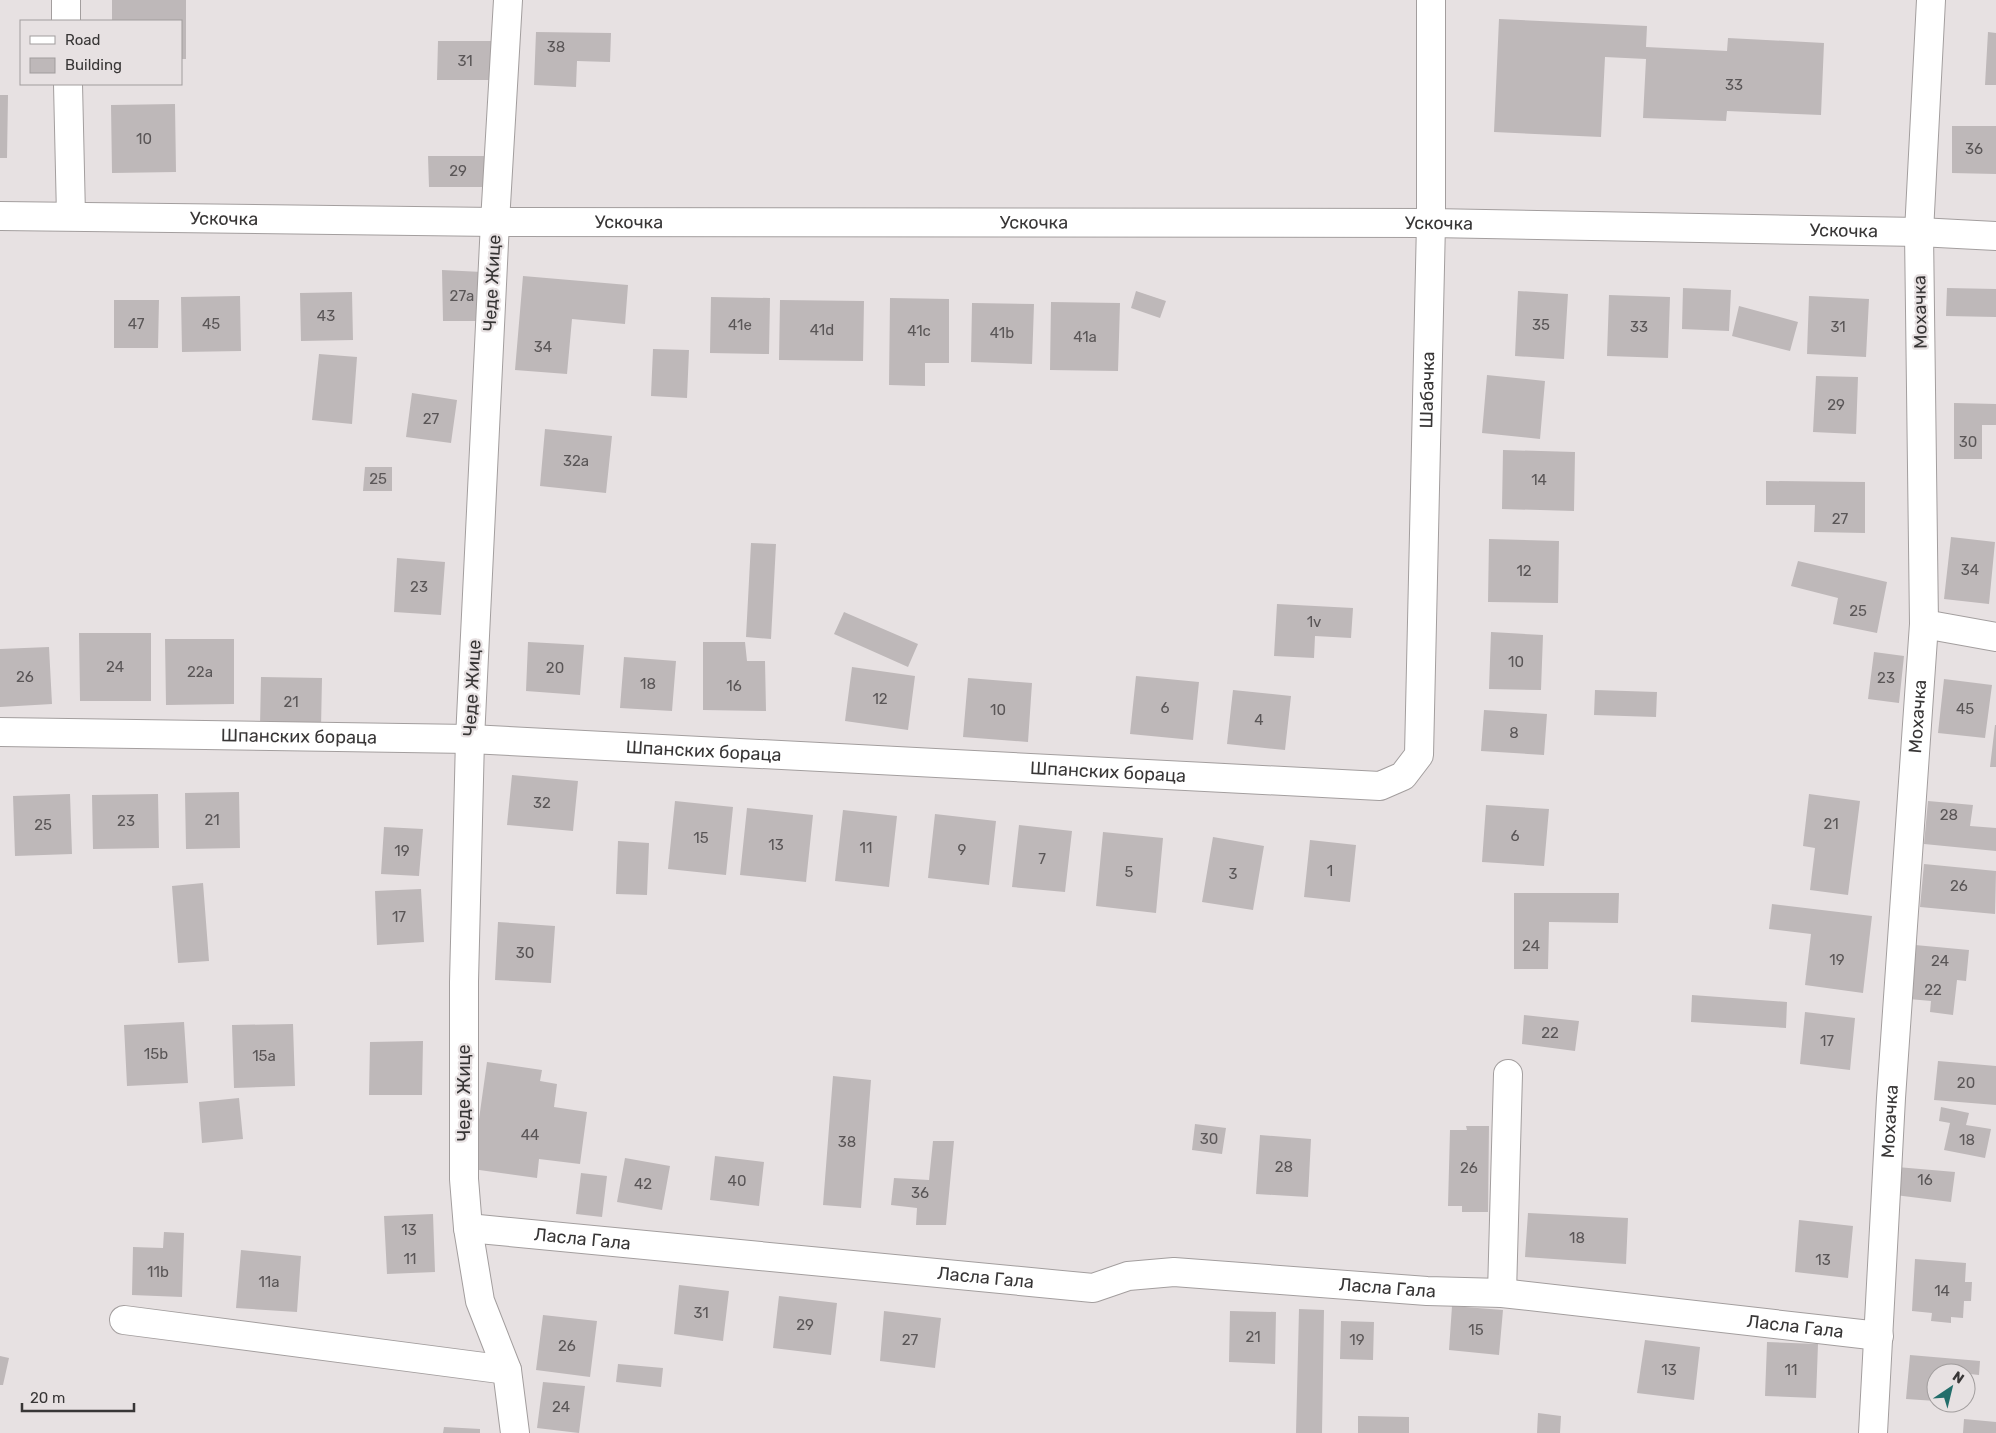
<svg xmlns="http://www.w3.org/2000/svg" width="1996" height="1433" viewBox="0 0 1996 1433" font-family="Rubik,sans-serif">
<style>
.building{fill:#beb8b9}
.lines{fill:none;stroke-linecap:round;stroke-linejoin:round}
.minor-casing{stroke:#a39e9e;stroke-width:30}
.minor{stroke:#fff;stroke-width:28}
.labels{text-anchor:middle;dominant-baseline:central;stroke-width:4.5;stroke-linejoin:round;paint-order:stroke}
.number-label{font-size:15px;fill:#5a5657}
.street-label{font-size:18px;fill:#383636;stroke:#e7e1e2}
</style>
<rect width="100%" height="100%" fill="#e7e1e2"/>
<path class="building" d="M 112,0 L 186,0 L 186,59 L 181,59 L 181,21 L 112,21 Z
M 1499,19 L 1647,26 L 1646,47 L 1727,51 L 1728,38 L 1824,43 L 1821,115 L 1727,111 L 1726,121 L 1643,118 L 1646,59 L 1605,57 L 1601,137 L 1494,132 Z
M 536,32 L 611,33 L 610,62 L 577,61 L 576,87 L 534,85 Z
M 1988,32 L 1996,33 L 1996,85 L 1985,85 Z
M 438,41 L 493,41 L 491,80 L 437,80 Z
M 0,95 L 8,95 L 7,158 L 0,158 Z
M 175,104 L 176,172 L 112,173 L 111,105 Z
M 1952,126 L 1996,126 L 1996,174 L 1952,173 Z
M 428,156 L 487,156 L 486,187 L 429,187 Z
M 442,270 L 482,272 L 483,321 L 443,321 Z
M 523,276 L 628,285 L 625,324 L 572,319 L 567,374 L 515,370 Z
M 1683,288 L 1731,290 L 1729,331 L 1682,329 Z
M 1947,288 L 1996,289 L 1996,317 L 1946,316 Z
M 1136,291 L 1166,301 L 1160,318 L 1131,308 Z
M 1518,291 L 1568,294 L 1564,359 L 1515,356 Z
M 352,292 L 353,340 L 301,341 L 300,293 Z
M 1609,295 L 1670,297 L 1668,358 L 1607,356 Z
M 240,296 L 241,351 L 182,352 L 181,297 Z
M 1809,296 L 1869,299 L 1866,357 L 1807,354 Z
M 711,297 L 770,298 L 769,354 L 710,353 Z
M 890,298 L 949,299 L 949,363 L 925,363 L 925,386 L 889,385 Z
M 114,300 L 159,300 L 158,348 L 114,348 Z
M 780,300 L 864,301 L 863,361 L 779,360 Z
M 1051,302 L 1120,303 L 1118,371 L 1050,370 Z
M 972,303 L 1034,304 L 1032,364 L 971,362 Z
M 1739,306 L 1798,322 L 1790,351 L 1732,336 Z
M 653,349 L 689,350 L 687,398 L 651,396 Z
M 319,354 L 357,357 L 352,424 L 312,420 Z
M 1487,375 L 1545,381 L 1540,439 L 1482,433 Z
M 1816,376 L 1858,377 L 1856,434 L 1813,432 Z
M 412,393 L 457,400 L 451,443 L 406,437 Z
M 1954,403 L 1996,404 L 1996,425 L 1982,425 L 1982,459 L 1954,459 Z
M 545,429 L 612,436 L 606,493 L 540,486 Z
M 1503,450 L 1575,452 L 1574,511 L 1502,509 Z
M 365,467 L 392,467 L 392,491 L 363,491 Z
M 1766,481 L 1865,482 L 1865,533 L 1814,532 L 1815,505 L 1766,505 Z
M 1951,537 L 1995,542 L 1989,604 L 1944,599 Z
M 1489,539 L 1559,541 L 1558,603 L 1488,602 Z
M 751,543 L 776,544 L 771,639 L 746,637 Z
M 397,558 L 445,562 L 441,615 L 394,612 Z
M 1798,561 L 1887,582 L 1877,633 L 1833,624 L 1838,598 L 1791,586 Z
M 1277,604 L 1353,608 L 1351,638 L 1315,636 L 1314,658 L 1274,656 Z
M 844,612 L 918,644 L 908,667 L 834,634 Z
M 1491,632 L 1543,635 L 1541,690 L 1489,689 Z
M 79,633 L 151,633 L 151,701 L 80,701 Z
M 165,639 L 234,639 L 234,704 L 166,705 Z
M 528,642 L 584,645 L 580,695 L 526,691 Z
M 703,642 L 745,642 L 747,661 L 765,661 L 766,711 L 703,710 Z
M 49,647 L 52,704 L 0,707 L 0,649 Z
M 1874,652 L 1904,656 L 1899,703 L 1868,699 Z
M 624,657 L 676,661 L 672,711 L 620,708 Z
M 852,667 L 915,676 L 908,730 L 845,721 Z
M 1136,676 L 1199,682 L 1193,740 L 1130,734 Z
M 261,677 L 322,678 L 321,728 L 260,726 Z
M 968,678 L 1032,683 L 1028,742 L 963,737 Z
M 1944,679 L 1992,685 L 1985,738 L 1938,733 Z
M 1233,690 L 1291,696 L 1285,750 L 1227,744 Z
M 1595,690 L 1657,692 L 1656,717 L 1594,715 Z
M 1484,710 L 1547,714 L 1544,755 L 1481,751 Z
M 1995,725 L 1996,725 L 1996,767 L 1990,767 Z
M 512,775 L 578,781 L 573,831 L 507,825 Z
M 239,792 L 240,848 L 186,849 L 185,793 Z
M 70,794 L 72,854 L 15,856 L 13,796 Z
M 158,794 L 159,848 L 93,849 L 92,795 Z
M 1809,794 L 1860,801 L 1848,895 L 1810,890 L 1815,848 L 1803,846 Z
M 675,801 L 733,807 L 726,875 L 668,869 Z
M 1928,801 L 1973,805 L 1970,826 L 1996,828 L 1996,851 L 1924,844 Z
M 1486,805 L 1549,809 L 1544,866 L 1482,862 Z
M 747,808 L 813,815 L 806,882 L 740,875 Z
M 843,810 L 897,816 L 889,887 L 835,881 Z
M 935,814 L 996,821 L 989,885 L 928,878 Z
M 1019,825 L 1072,831 L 1065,892 L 1012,887 Z
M 384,827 L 423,829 L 419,876 L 381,874 Z
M 1103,832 L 1163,838 L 1156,913 L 1096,906 Z
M 1213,837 L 1264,846 L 1253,910 L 1202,902 Z
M 1310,840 L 1356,845 L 1350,902 L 1304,897 Z
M 618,841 L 649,843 L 647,895 L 616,894 Z
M 1924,864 L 1996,871 L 1995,914 L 1920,907 Z
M 203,883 L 209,961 L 178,963 L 172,886 Z
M 421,889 L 424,942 L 377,945 L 375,891 Z
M 1514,893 L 1619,893 L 1618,923 L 1549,922 L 1548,969 L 1514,969 Z
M 1772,904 L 1872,916 L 1863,993 L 1805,985 L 1811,934 L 1769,929 Z
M 498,922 L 555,926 L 551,983 L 495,980 Z
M 1915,945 L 1969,950 L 1966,981 L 1957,980 L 1953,1015 L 1930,1012 L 1931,1001 L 1909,999 Z
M 1692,995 L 1787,1002 L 1786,1028 L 1691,1022 Z
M 1805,1012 L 1855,1018 L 1850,1070 L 1800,1064 Z
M 1524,1015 L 1579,1021 L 1575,1051 L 1522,1044 Z
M 184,1022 L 188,1083 L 127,1086 L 124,1025 Z
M 293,1024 L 295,1086 L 234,1088 L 232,1025 Z
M 423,1041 L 422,1095 L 369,1095 L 370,1042 Z
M 1938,1061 L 1996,1066 L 1996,1105 L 1934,1100 Z
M 487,1062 L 542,1070 L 540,1081 L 557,1084 L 554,1107 L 587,1112 L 580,1164 L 539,1159 L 537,1178 L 472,1169 Z
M 833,1076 L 871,1080 L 861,1208 L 823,1205 Z
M 239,1098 L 243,1139 L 202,1143 L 199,1102 Z
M 1941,1107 L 1969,1113 L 1966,1125 L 1991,1129 L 1985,1158 L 1944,1150 L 1950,1123 L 1939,1121 Z
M 1195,1124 L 1226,1128 L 1222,1154 L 1192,1150 Z
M 1466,1126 L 1489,1126 L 1488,1212 L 1462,1212 L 1462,1206 L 1448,1206 L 1450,1130 L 1467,1130 Z
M 1260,1135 L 1311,1139 L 1308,1197 L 1256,1194 Z
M 933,1141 L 954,1141 L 946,1225 L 916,1225 L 917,1208 L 891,1205 L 894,1178 L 929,1180 Z
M 715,1156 L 764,1162 L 759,1206 L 710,1200 Z
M 625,1158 L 670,1166 L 662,1210 L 617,1202 Z
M 1897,1167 L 1955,1172 L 1951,1202 L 1895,1195 Z
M 581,1173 L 607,1176 L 602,1217 L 576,1214 Z
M 1528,1213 L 1628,1218 L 1626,1264 L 1525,1257 Z
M 433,1214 L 435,1272 L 387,1274 L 384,1216 Z
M 1799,1220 L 1853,1226 L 1848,1278 L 1795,1272 Z
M 164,1232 L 184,1233 L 182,1297 L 132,1295 L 133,1247 L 163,1248 Z
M 241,1250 L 301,1256 L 297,1312 L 236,1308 Z
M 1915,1259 L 1966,1263 L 1965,1282 L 1972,1282 L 1971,1301 L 1964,1301 L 1963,1318 L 1951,1317 L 1951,1323 L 1931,1321 L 1932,1313 L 1912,1311 Z
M 679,1285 L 729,1291 L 723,1341 L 674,1334 Z
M 779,1296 L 837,1303 L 831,1355 L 773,1348 Z
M 1452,1306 L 1503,1310 L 1499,1355 L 1449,1350 Z
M 1299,1309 L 1324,1310 L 1322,1433 L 1296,1433 Z
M 884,1311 L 941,1318 L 935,1368 L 880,1361 Z
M 1230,1311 L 1276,1312 L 1275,1364 L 1229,1362 Z
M 543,1315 L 597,1321 L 590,1377 L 536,1370 Z
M 1341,1321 L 1374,1322 L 1373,1360 L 1340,1359 Z
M 1645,1340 L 1700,1347 L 1694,1400 L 1637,1393 Z
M 1767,1342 L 1818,1344 L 1816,1398 L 1765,1396 Z
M 1910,1355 L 1980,1361 L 1979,1375 L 1970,1374 L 1969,1383 L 1966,1383 L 1966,1373 L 1936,1373 L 1936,1401 L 1906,1399 Z
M 0,1356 L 9,1358 L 3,1385 L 0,1385 Z
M 618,1364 L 663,1368 L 661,1387 L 616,1382 Z
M 543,1382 L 585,1386 L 579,1433 L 537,1428 Z
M 1538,1413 L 1561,1416 L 1560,1433 L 1537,1433 Z
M 1358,1416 L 1409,1417 L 1409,1433 L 1358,1433 Z
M 1964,1419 L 1996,1422 L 1996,1433 L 1963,1433 Z
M 444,1427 L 480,1429 L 480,1433 L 443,1433 Z"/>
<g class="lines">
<defs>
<g id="minor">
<path d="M 66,0 L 66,21"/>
<path d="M 508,0 L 495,222 L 470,739 L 464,982 L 464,1179 L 468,1228 L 480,1301 L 507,1370 L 515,1433"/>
<path d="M 68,84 L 71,216"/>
<path id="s1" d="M 0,216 L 495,222 L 1431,223 L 1919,232 L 1996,236"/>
<path d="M 1924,624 L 1996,637"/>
<path id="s2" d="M 0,732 L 470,739 L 1380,786 L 1403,776 L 1419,755 L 1431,223 L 1431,0"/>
<path id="s3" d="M 468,1228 L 1093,1288 L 1128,1276 L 1174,1272 L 1427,1291 L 1502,1293 L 1879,1336"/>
<path d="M 1502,1293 L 1508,1074"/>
<path d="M 124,1320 L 507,1370"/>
<path id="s4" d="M 1873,1433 L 1891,1098 L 1924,624 L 1919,232 L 1931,0"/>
</g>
</defs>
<use href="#minor" class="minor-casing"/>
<use href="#minor" class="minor"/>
</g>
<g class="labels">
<g class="number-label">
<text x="556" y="47">38</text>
<text x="465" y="61">31</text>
<text x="1734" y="85">33</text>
<text x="144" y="139">10</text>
<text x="1974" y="149">36</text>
<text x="458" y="171">29</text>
<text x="462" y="296">27a</text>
<text x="326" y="316">43</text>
<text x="136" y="324">47</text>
<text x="211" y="324">45</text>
<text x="740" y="325">41e</text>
<text x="1541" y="325">35</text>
<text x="1639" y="327">33</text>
<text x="1838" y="327">31</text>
<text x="822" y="330">41d</text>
<text x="919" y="331">41c</text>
<text x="1002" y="333">41b</text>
<text x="1085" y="337">41a</text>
<text x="543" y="347">34</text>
<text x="1836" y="405">29</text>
<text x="431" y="419">27</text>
<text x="1968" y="442">30</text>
<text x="576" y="461">32a</text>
<text x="378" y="479">25</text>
<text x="1539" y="480">14</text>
<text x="1840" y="519">27</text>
<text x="1970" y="570">34</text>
<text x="1524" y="571">12</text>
<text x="419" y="587">23</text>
<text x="1858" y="611">25</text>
<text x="1314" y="622">1v</text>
<text x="1516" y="662">10</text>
<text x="115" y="667">24</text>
<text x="555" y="668">20</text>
<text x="200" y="672">22a</text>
<text x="25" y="677">26</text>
<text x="1886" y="678">23</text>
<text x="648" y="684">18</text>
<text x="734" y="686">16</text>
<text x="880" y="699">12</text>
<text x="291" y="702">21</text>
<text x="1165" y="708">6</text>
<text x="1965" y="709">45</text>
<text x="998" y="710">10</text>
<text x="1259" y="720">4</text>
<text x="1514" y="733">8</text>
<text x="542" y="803">32</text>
<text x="1949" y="815">28</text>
<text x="212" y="820">21</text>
<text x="126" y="821">23</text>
<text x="1831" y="824">21</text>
<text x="43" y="825">25</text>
<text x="1515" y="836">6</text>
<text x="701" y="838">15</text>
<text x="776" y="845">13</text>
<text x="866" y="848">11</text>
<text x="962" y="850">9</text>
<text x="402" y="851">19</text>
<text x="1042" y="859">7</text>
<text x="1330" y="871">1</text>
<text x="1129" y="872">5</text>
<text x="1233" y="874">3</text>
<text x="1959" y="886">26</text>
<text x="399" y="917">17</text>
<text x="1531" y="946">24</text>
<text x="525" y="953">30</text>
<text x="1837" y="960">19</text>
<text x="1940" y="961">24</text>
<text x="1933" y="990">22</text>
<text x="1550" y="1033">22</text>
<text x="1827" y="1041">17</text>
<text x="156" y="1054">15b</text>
<text x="264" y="1056">15a</text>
<text x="1966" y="1083">20</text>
<text x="530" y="1135">44</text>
<text x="1209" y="1139">30</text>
<text x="1967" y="1140">18</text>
<text x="847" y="1142">38</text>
<text x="1284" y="1167">28</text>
<text x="1469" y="1168">26</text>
<text x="1925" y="1180">16</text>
<text x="737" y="1181">40</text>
<text x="643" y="1184">42</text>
<text x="920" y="1193">36</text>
<text x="409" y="1230">13</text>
<text x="1577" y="1238">18</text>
<text x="410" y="1259">11</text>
<text x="1823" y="1260">13</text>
<text x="158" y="1272">11b</text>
<text x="269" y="1282">11a</text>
<text x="1942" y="1291">14</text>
<text x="701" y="1313">31</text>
<text x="805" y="1325">29</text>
<text x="1476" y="1330">15</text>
<text x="1253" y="1337">21</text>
<text x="910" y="1340">27</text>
<text x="1357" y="1340">19</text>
<text x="567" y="1346">26</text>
<text x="1669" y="1370">13</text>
<text x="1791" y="1370">11</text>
<text x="561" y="1407">24</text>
</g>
<g class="street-label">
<text stroke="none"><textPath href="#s1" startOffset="224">Ускочка</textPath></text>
<text stroke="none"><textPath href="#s1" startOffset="629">Ускочка</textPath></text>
<text stroke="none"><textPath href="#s1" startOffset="1034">Ускочка</textPath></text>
<text stroke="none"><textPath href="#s1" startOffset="1439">Ускочка</textPath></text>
<text stroke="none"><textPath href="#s1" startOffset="1844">Ускочка</textPath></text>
<text transform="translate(492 283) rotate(-87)">Чеде Жице</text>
<text transform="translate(1920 312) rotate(-91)">Мохачка</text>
<text stroke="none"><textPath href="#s2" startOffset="1798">Шабачка</textPath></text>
<text transform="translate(472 688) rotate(-87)">Чеде Жице</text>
<text stroke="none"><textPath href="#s4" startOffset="718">Мохачка</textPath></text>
<text stroke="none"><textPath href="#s2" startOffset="299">Шпанских бораца</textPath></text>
<text stroke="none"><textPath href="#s2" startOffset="704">Шпанских бораца</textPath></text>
<text stroke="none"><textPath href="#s2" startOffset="1109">Шпанских бораца</textPath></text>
<text transform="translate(464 1093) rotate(-90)">Чеде Жице</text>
<text stroke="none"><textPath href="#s4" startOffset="312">Мохачка</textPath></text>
<text stroke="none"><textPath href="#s3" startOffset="115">Ласла Гала</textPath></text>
<text stroke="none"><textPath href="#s3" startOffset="520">Ласла Гала</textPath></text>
<text stroke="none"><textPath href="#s3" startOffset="925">Ласла Гала</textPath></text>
<text stroke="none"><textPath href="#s3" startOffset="1335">Ласла Гала</textPath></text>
</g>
</g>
<rect x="20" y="20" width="162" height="65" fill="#e7e1e2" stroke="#a19d9d"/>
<rect x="30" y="36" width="25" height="8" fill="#ffffff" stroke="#a19d9d"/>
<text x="65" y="45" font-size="15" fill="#383636">Road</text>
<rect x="30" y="58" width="25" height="15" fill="#beb8b9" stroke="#a19d9d"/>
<text x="65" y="70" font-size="15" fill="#383636">Building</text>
<g transform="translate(1951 1388) rotate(35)"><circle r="24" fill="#e7e1e2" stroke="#a19d9d"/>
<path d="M0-4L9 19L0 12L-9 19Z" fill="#236e6b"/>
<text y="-8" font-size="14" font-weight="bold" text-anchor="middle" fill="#383636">N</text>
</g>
<path d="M22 1403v8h112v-8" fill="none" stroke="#383636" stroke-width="2.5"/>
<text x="30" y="1403" font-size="15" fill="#383636" stroke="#e7e1e2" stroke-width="4" paint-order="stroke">20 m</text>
</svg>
